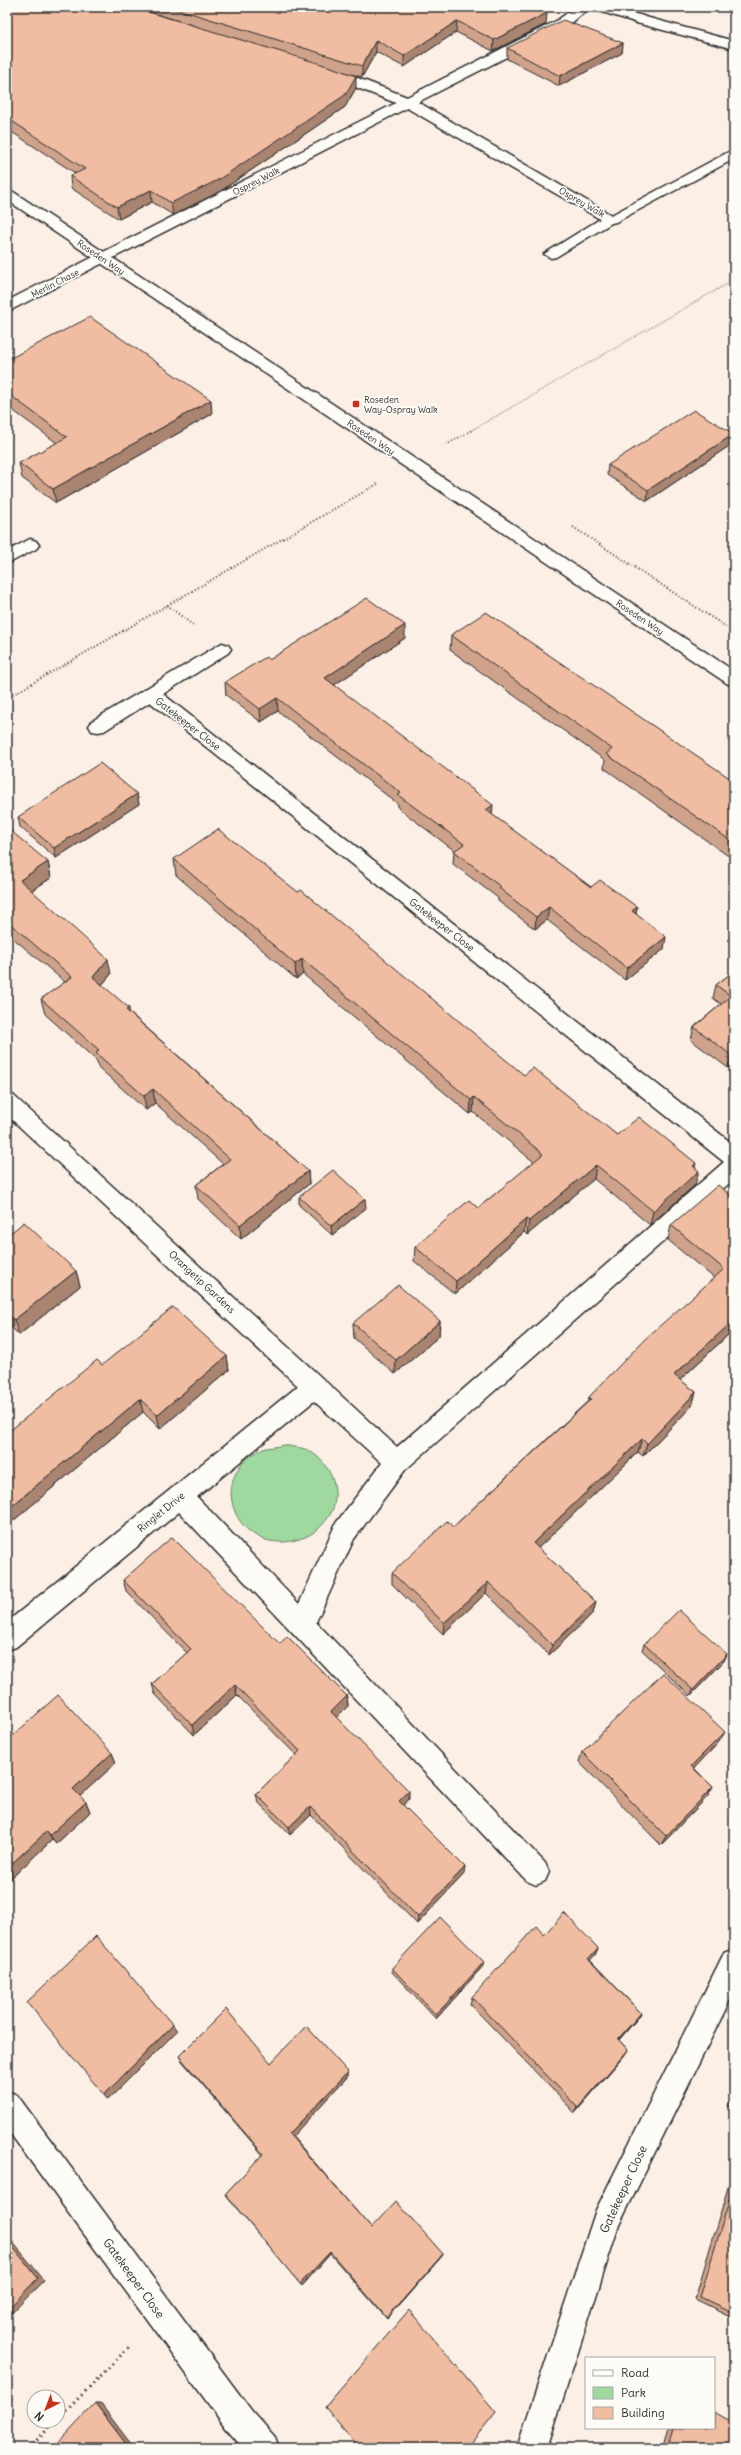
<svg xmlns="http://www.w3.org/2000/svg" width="741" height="2455" viewBox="0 0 741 2455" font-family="Delius,sans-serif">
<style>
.green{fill:#9fd99f;stroke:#658265}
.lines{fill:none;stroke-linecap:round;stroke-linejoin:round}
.lane-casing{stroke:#2b2b2b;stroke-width:3}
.street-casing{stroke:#2b2b2b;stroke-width:3}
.secondary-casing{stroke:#2b2b2b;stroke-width:3}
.path-far2{stroke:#2b2b2b;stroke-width:1.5;stroke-dasharray:0.5 2;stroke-linecap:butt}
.path-far1{stroke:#2b2b2b;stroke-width:2;stroke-dasharray:1 2.5;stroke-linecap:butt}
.path{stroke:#2b2b2b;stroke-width:3;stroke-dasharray:1.5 4;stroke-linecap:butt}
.lane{fill:#fdfcf7;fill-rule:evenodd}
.street{fill:#fdfcf7;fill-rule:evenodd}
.secondary{fill:#fdfcf7;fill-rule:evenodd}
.wall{fill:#cfa38b;stroke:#2b2b2b}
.shaded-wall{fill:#a98471;stroke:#2b2b2b}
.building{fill:#f1bda2;stroke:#2b2b2b}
.poi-dot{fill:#c8321e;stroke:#fdfcf7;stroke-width:1.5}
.labels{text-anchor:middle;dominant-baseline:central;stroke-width:3.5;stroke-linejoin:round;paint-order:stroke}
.far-street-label{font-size:9px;fill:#2b2b2b;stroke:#fdfcf7}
.far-poi-label{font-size:9px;fill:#2b2b2b;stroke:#fdfcf7;text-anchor:start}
.street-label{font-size:10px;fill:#2b2b2b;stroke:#fdfcf7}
.near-street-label{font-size:12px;fill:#2b2b2b;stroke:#fdfcf7}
</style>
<rect width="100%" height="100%" fill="#fbefe6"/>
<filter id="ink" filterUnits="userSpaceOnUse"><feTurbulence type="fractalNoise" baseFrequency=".025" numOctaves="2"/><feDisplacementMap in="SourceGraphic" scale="8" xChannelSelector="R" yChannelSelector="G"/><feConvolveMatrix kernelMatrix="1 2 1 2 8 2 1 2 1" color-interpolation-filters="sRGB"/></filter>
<g filter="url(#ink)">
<path class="green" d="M 284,1445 C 291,1447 299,1447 305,1449 C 328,1458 343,1490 331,1513 C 323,1527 312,1536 296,1540 C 234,1556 204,1473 263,1449 C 269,1447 278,1447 284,1445 Z"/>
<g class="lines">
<defs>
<path id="lane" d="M 638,15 L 734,41 L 734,49 L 633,22 L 631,19 L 633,16 Z
M 734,149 L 734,159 L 616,222 L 611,223 L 604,219 Z"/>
<path id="street" d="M 575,7 L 610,7 L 643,16 L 645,19 L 638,23 L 589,8 L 568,26 L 418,102 L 618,219 L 556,257 L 551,258 L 544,254 L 600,219 L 407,108 L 7,312 L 7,301 L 396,103 L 322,74 L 320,71 L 322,68 L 332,68 L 407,97 L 558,20 Z
M 30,539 L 36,541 L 39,545 L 36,549 L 7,564 L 7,551 Z
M 222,643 L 228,645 L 231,649 L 228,653 L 163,694 L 734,1145 L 734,1179 L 405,1470 L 354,1539 L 316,1622 L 545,1863 L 549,1872 L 545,1881 L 536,1885 L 527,1881 L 179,1512 L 16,1647 L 7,1650 L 7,1622 L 298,1386 L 7,1115 L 7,1093 L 14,1096 L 397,1447 L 724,1162 L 150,702 L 104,731 L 98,732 L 92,731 L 89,726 L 92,721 ZM 314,1401 L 382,1463 L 336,1523 L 299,1604 L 197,1497 Z
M 734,1949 L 734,1992 L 619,2225 L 547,2448 L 517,2448 L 596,2210 L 724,1953 Z
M 7,2091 L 17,2095 L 251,2410 L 275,2437 L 279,2448 L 243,2448 L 229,2432 L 7,2129 Z"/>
<path id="secondary" d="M 7,190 L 12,191 L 734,671 L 734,686 L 728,684 L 7,200 Z"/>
</defs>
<use href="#lane" class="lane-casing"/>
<use href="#street" class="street-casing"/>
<use href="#secondary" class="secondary-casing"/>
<path class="path-far2" d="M 470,431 L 734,280"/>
<path class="path-far1" d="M 446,445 L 472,430
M 573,527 L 734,632
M 167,605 L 194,626
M 7,698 L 379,483"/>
<path class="path" d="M 58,2419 L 131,2345
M 29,2448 L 56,2421"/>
<use href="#lane" class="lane"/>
<use href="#street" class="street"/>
<use href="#secondary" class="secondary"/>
</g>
<path class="wall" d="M 7,7 L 195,26 L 134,7 L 532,7 L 546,24 L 493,51 L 456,32 L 404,67 L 376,52 L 362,77 L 344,72 L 356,88 L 345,107 L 219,192 L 173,215 L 152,202 L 119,219 L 71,188 L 70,176 L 75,173 L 7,129 Z
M 623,43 L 622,53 L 559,86 L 507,59 L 507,48 Z
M 7,360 L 212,414 L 56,503 L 22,478 L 19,463 L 57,443 L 7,406 Z
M 734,434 L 732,444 L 647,501 L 607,475 L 608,465 Z
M 451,635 L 734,781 L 734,860 L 604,768 L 605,760 L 450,650 Z
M 405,638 L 334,685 L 492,815 L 591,887 L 637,907 L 636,914 L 664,949 L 625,980 L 547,920 L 535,929 L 498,901 L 498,898 L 453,864 L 454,851 L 455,851 L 398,808 L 398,804 L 278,711 L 261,722 L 226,695 L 225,682 L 269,660 Z
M 137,794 L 139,804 L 56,858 L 20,827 L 18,817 Z
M 7,833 L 48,862 L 51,878 L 31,891 L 111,974 L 102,985 L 130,1013 L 308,1171 L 309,1184 L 241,1239 L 198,1199 L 196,1185 L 223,1164 L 155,1103 L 146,1110 L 98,1067 L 97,1061 L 45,1014 L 41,999 L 65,982 L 7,933 Z
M 174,859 L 524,1075 L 617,1135 L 695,1167 L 695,1185 L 650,1225 L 594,1179 L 527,1235 L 524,1232 L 455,1294 L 414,1261 L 415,1247 L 478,1208 L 534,1162 L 473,1112 L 470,1114 L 303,974 L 296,979 L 176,875 Z
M 734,971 L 734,1063 L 728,1068 L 691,1040 L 694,1027 L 721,1004 L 713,998 L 716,985 Z
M 299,1197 L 366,1208 L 332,1235 L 299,1205 Z
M 734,1198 L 734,1340 L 728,1335 L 680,1380 L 696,1392 L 692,1406 L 643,1456 L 638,1452 L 538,1548 L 596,1602 L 593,1613 L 549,1655 L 486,1593 L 443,1634 L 392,1584 L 392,1573 L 453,1527 L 588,1401 L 589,1397 L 714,1278 L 668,1240 L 671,1225 Z
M 7,1236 L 76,1271 L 80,1286 L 19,1335 L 7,1323 Z
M 440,1321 L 439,1336 L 395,1374 L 354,1338 L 353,1323 Z
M 227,1356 L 229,1370 L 160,1429 L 143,1412 L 7,1526 L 7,1433 L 102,1365 Z
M 123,1580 L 280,1644 L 347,1696 L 348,1706 L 336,1717 L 409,1799 L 403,1805 L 464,1874 L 417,1924 L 311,1815 L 290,1835 L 258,1802 L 256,1794 L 296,1755 L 237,1695 L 194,1735 L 155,1694 L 152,1684 L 187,1653 L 126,1591 Z
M 644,1644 L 727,1654 L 724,1661 L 690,1696 L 642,1650 Z
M 7,1741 L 112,1753 L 116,1763 L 80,1796 L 86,1802 L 90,1812 L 56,1844 L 52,1840 L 7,1882 Z
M 719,1742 L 694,1768 L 713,1787 L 708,1796 L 661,1845 L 579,1762 L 582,1752 Z
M 544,1935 L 598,1948 L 595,1955 L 590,1960 L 641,2013 L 637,2019 L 619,2040 L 628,2050 L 575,2113 L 470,2004 L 472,1997 Z
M 483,1966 L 436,2019 L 392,1972 L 392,1968 Z
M 179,2056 L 271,2063 L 348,2072 L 348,2076 L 292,2136 L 371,2228 L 443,2254 L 442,2256 L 387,2319 L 330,2254 L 302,2286 L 227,2197 L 225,2194 L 263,2155 L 182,2061 Z
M 734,2095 L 734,2110 L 728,2106 Z
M 734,2167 L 734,2318 L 695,2299 Z
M 668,2428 L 714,2428 L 734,2448 L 662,2448 Z"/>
<path class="shaded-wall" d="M 547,13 L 546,24 L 493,51 L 494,40 Z
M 457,21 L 456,32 L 404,67 L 404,56 Z
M 376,40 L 376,52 L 362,77 L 362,66 Z
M 623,43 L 622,53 L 559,86 L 560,76 Z
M 356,76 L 356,88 L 345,107 L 219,192 L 173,215 L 171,203 Z
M 151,190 L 152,202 L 119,219 L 117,207 Z
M 211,400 L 212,414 L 56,503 L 53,489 Z
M 734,434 L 732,444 L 647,501 L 648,490 Z
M 405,625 L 405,638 L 325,691 L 325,678 Z
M 277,698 L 278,711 L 261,722 L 260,709 Z
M 137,794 L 139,804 L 56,858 L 54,848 Z
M 493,805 L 492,818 L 486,810 Z
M 48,862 L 51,878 L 23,896 L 20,880 Z
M 549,907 L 547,920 L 535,929 L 536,917 Z
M 637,907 L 635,919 L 632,911 Z
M 666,937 L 664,949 L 625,980 L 627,968 Z
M 108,959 L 111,974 L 96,992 L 93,977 Z
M 302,959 L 303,974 L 296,979 L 295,964 Z
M 129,1008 L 131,1023 L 126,1010 Z
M 734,1053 L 734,1063 L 728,1068 L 731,1055 Z
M 153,1089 L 155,1103 L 146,1110 L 144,1096 Z
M 474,1097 L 473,1112 L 470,1114 L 471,1100 Z
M 696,1163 L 693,1176 L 699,1171 L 695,1185 L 650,1225 L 653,1211 L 693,1166 Z
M 596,1165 L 594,1179 L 527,1235 L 529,1221 Z
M 308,1171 L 309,1184 L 241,1239 L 240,1225 Z
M 365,1199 L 366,1208 L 332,1235 L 331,1226 Z
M 526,1219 L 524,1232 L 455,1294 L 456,1281 Z
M 76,1271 L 80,1286 L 19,1335 L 14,1320 Z
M 440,1321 L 439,1336 L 395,1374 L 396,1360 Z
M 733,1321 L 728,1335 L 670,1389 L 674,1375 Z
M 227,1356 L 229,1370 L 160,1429 L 157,1415 Z
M 696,1392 L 692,1406 L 643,1456 L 647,1444 Z
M 140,1399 L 143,1412 L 7,1526 L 7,1510 Z
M 642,1439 L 638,1452 L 531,1555 L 533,1543 Z
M 488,1582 L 486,1593 L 443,1634 L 444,1623 Z
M 596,1602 L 593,1613 L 549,1655 L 552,1645 Z
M 727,1654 L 724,1661 L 690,1696 L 693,1690 Z
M 235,1685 L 237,1695 L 194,1735 L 192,1725 Z
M 347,1696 L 348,1706 L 332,1722 L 331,1712 Z
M 725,1732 L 719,1742 L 687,1776 L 691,1766 Z
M 112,1753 L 116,1763 L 78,1798 L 73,1789 Z
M 713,1787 L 708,1796 L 661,1845 L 666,1836 Z
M 409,1791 L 409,1799 L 399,1810 L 399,1801 Z
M 86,1802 L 90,1812 L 56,1844 L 50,1835 Z
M 310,1807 L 311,1815 L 290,1835 L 289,1827 Z
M 47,1831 L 52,1840 L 7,1882 L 7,1868 Z
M 465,1867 L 464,1874 L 417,1924 L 418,1917 Z
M 598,1948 L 595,1955 L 585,1966 L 588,1959 Z
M 484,1962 L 483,1966 L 436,2019 L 436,2015 Z
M 641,2013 L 637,2019 L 614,2045 L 618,2039 Z
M 173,2025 L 177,2031 L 108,2100 L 104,2095 Z
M 628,2050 L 624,2056 L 575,2113 L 578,2108 Z
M 348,2072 L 348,2076 L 291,2138 L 289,2134 Z
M 7,2235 L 44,2280 L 7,2318 Z
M 330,2252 L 330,2254 L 302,2286 L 300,2284 Z
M 443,2254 L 442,2256 L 387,2319 L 387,2318 Z
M 95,2403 L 100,2403 L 134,2448 L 129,2448 Z"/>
<path class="building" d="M 7,7 L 132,7 L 331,67 L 356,76 L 345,95 L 218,180 L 171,203 L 151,190 L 117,207 L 70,176 L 85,169 L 7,118 Z
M 171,7 L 532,7 L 547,13 L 494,40 L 457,21 L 404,56 L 376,40 L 362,66 Z
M 563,20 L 623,43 L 560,76 L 507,48 Z
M 90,317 L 211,400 L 53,489 L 19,463 L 67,437 L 7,393 L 7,360 Z
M 694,410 L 734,434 L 648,490 L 608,465 Z
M 367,598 L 405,625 L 325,678 L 493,805 L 486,810 L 591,887 L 600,880 L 637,907 L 632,911 L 666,937 L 627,968 L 549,907 L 536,917 L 499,888 L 501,887 L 454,851 L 464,844 L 398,795 L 401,793 L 277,698 L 260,709 L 225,682 L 266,657 L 269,660 Z
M 486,612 L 734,781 L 734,843 L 606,754 L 612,749 L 451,635 Z
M 100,763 L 137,794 L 54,848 L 18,817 Z
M 218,829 L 298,892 L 301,890 L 524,1075 L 533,1068 L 617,1135 L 639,1117 L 696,1163 L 693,1166 L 699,1171 L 653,1211 L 596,1165 L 529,1221 L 526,1219 L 456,1281 L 415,1247 L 469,1200 L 478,1208 L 543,1154 L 474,1097 L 471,1100 L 302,959 L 295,964 L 174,859 Z
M 11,831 L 48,862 L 20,880 L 108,959 L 93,977 L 129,1008 L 126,1010 L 308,1171 L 240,1225 L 196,1185 L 230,1159 L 153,1089 L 144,1096 L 96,1053 L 99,1050 L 41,999 L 72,977 L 7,921 L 7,833 Z
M 734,971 L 734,1053 L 731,1055 L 694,1027 L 731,996 L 716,985 Z
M 333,1170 L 365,1199 L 331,1226 L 299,1197 Z
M 718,1185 L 734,1198 L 734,1322 L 733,1321 L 674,1375 L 696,1392 L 647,1444 L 642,1439 L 533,1543 L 596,1602 L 552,1645 L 488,1582 L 444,1623 L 392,1573 L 447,1521 L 453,1527 L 591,1399 L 589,1397 L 645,1339 L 724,1269 L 671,1225 Z
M 24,1222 L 76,1271 L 14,1320 L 7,1313 L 7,1236 Z
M 398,1285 L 440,1321 L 396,1360 L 353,1323 Z
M 173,1307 L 227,1356 L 157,1415 L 140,1399 L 7,1510 L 7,1433 L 97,1360 L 102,1365 Z
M 172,1537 L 280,1644 L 287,1636 L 347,1696 L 331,1712 L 409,1791 L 399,1801 L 465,1867 L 418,1917 L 310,1807 L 289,1827 L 256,1794 L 300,1751 L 235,1685 L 192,1725 L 152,1684 L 191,1649 L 123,1580 Z
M 679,1610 L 727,1654 L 693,1690 L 644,1644 Z
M 663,1673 L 725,1732 L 691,1766 L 713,1787 L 666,1836 L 582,1752 Z
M 58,1695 L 112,1753 L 73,1789 L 86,1802 L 50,1835 L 47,1831 L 7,1868 L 7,1741 Z
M 564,1913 L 598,1948 L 588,1959 L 641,2013 L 618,2039 L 628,2050 L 578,2108 L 472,1997 L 536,1926 L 544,1935 Z
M 440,1917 L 484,1962 L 436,2015 L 392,1968 Z
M 96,1936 L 173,2025 L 104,2095 L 27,2002 Z
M 226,2009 L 271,2063 L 306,2026 L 348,2072 L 289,2134 L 371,2228 L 396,2201 L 443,2254 L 387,2318 L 330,2252 L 300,2284 L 225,2194 L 263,2154 L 179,2056 Z
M 734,2185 L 734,2313 L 700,2297 Z
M 7,2240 L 38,2278 L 7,2310 Z
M 409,2310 L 496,2412 L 467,2448 L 358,2448 L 325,2407 Z
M 95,2403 L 129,2448 L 53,2448 Z
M 714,2412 L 734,2423 L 734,2448 L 667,2448 L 673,2428 L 714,2428 Z"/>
</g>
<rect class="poi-dot" x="352" y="400" width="8" height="8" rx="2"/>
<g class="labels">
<g class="far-street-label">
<text transform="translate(256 181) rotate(-27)">Osprey Walk</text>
<text transform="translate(582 202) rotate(30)">Osprey Walk</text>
<text transform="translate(101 257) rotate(34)">Roseden Way</text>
<text transform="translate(55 283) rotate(-27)">Merlin Chase</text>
<text transform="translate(371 437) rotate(34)">Roseden Way</text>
<text transform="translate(640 617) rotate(34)">Roseden Way</text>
</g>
<g class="far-poi-label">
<text x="364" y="399">Roseden<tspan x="364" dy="10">Way-Ospray Walk</tspan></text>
</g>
<g class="street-label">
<text transform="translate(188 724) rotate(38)">Gatekeeper Close</text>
<text transform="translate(442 925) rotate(38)">Gatekeeper Close</text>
<text transform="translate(202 1282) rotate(43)">Orangetip Gardens</text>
<text transform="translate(161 1512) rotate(-39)">Ringlet Drive</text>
</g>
<g class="near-street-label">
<text transform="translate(623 2189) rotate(-65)">Gatekeeper Close</text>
<text transform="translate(134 2278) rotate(54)">Gatekeeper Close</text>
</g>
</g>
<rect width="741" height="2455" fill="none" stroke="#fdfcf7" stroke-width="24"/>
<rect x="12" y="12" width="717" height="2431" fill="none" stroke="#2b2b2b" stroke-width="1.5" filter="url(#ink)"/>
<rect x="585" y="2357" width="130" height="72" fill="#fdfcf7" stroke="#a9a8a5"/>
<rect x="593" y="2370" width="20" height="6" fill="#fdfcf7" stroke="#a9a8a5"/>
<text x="621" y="2377" font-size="12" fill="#2b2b2b">Road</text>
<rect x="593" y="2387" width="20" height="12" fill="#9fd99f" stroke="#a9a8a5"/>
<text x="621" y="2397" font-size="12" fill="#2b2b2b">Park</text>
<rect x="593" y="2407" width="20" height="12" fill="#f1bda2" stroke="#a9a8a5"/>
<text x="621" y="2417" font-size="12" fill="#2b2b2b">Building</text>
<g transform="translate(46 2409) rotate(222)"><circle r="19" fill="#fdfcf7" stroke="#a9a8a5"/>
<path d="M0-3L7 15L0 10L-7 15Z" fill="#c8321e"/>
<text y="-6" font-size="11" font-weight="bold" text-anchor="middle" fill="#2b2b2b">N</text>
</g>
</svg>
